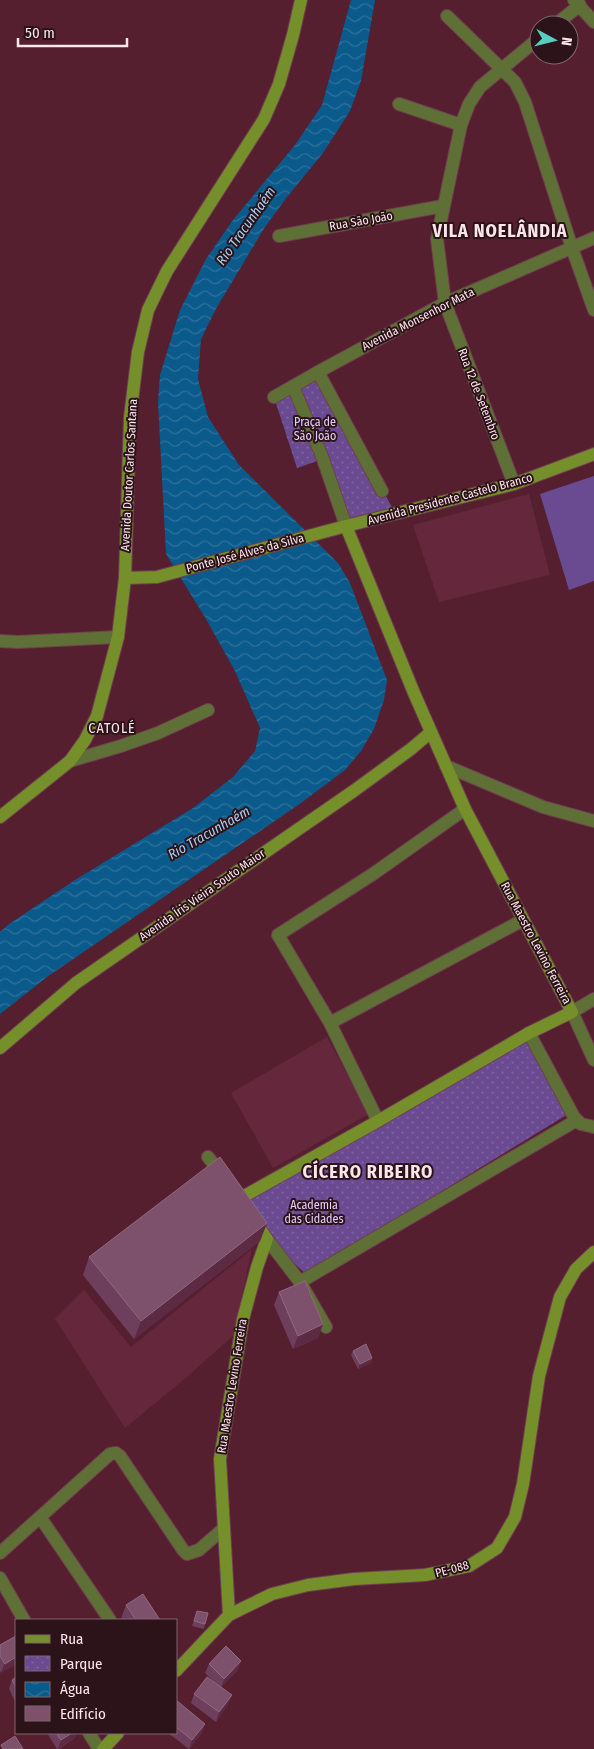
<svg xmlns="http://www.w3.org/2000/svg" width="594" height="1749" viewBox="0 0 594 1749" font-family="'Fira Sans Condensed',sans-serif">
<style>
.built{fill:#64273b}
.park{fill:url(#park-dots)}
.pitch{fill:#6a4a91}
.water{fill:url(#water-waves)}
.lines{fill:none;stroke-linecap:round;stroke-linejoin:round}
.street-casing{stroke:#703f4e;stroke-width:14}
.secondary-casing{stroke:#703f4e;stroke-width:14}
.street{stroke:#5e7035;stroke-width:12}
.secondary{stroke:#75902b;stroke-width:12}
.wall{fill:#6e3f5c}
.shaded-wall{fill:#5d2a44}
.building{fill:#7d516b;stroke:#91687f}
.labels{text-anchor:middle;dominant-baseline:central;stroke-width:4;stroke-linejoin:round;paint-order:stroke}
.street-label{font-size:12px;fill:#fce6ea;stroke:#2c131a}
.park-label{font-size:12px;fill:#e1cffc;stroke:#2c131a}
.water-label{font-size:14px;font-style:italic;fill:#a4cdef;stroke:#2c131a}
.neighbourhood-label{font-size:14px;letter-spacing:1px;fill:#fce6ea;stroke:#2c131a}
.district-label{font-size:18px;font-weight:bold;letter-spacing:1px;fill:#fce6ea;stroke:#2c131a}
</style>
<defs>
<pattern id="park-dots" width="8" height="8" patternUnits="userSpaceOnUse" patternTransform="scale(1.25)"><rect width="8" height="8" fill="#6a4a91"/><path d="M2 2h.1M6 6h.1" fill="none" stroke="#8064a1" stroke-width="1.8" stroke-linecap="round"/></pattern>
<pattern id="water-waves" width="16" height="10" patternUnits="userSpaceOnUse" patternTransform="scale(1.25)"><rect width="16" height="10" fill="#0a5a8b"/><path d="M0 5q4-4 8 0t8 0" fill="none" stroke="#2f729c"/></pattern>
</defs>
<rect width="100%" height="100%" fill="#551f30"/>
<path class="built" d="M 529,494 L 550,575 L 439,602 L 413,525 Z
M 327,1037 L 369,1114 L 273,1168 L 231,1093 Z
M 252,1249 L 233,1336 L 188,1376 L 125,1428 L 55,1319 L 84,1290 L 131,1347 Z"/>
<path class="park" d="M 318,372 L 394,511 L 345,524 L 323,459 L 297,468 L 274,397 Z
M 529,1033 L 568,1114 L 306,1274 L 267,1239 L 239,1199 Z"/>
<path class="pitch" d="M 594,476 L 594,581 L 569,590 L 540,494 Z"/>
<path class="water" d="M 351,0 L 375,0 L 361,81 L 350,111 L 323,153 L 287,197 L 265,227 L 217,307 L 201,339 L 198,379 L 208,417 L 239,465 L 338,563 L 350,583 L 387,680 L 384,700 L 374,729 L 361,751 L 345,770 L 301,803 L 47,977 L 0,1014 L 0,932 L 9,924 L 75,880 L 193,808 L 233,777 L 255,751 L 260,728 L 235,671 L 206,619 L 166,554 L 158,402 L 160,375 L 180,310 L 206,259 L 233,220 L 295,145 L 322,105 Z"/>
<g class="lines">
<defs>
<path id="street" d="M 574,0 L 594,22
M 447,16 L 515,82 L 525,102 L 572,248 L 594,310
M 555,25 L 580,5
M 399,104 L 461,125
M 279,236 L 443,206
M 318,372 L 382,491
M 293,386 L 323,459 L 346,526
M 274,397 L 318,372 L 445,303 L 594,238
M 514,484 L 445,303 L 437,239 L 461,125 L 469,104 L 480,87 L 539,38
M 0,641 L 18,642 L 118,637
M 70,761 L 121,746 L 158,733 L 208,710
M 446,766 L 543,807 L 594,821
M 594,999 L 572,1012 L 594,1060
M 330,1023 L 523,920
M 529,1033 L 574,1117 L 581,1124 L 594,1127
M 378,1121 L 330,1023 L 278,935 L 373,874 L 465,809
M 208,1157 L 222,1175
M 267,1239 L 300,1282 L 326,1327
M 300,1282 L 577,1120
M 40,1517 L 110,1620
M 0,1553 L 110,1454 L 116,1453 L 120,1456 L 183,1550 L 187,1554 L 199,1550 L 223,1529
M 0,1578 L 24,1620
M 89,1733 L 99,1749"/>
<path id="secondary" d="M 125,578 L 157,577 L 346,526 L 514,484 L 594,454
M 0,817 L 70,761 L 85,740 L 97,716 L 118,637 L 125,578 L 130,417 L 138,352 L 148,310 L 167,271 L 264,119 L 279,84 L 293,35 L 301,0
M 0,1048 L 76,983 L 355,790 L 411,749 L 431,732
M 229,1615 L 220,1459 L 243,1319 L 257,1267 L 267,1239 L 239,1199 L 378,1121 L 529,1033 L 572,1012 L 465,809 L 414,693 L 346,526
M 176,1671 L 229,1615 L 272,1594 L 308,1585 L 354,1579 L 425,1575 L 469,1566 L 497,1548 L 515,1517 L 523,1484 L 539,1376 L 560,1297 L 576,1269 L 594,1252
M 103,1749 L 118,1733"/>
</defs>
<use href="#street" class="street-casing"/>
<use href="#secondary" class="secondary-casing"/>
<use href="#street" class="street"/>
<use href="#secondary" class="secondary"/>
</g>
<path class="wall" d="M 267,1223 L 260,1241 L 134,1339 L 83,1275 L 89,1257 Z
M 279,1292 L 323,1324 L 318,1338 L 293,1349 L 274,1305 Z
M 353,1351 L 372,1358 L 371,1363 L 358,1369 L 351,1355 Z
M 126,1605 L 160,1620 L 122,1620 L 121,1619 Z
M 197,1611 L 205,1624 L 204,1629 L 192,1626 Z
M 16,1636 L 1,1673 L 0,1671 L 0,1645 Z
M 209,1664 L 238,1670 L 221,1687 L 232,1695 L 228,1704 L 216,1722 L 191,1703 L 194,1694 L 216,1684 L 205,1673 Z
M 16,1677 L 16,1703 L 9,1689 L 12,1680 Z
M 176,1700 L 202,1733 L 189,1749 L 168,1733 L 176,1733 Z
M 47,1733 L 77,1733 L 75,1738 L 59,1749 L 57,1749 Z"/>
<path class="shaded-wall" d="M 267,1223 L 260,1241 L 134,1339 L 141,1321 Z
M 323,1324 L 318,1338 L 293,1349 L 298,1336 Z
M 372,1358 L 371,1363 L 358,1369 L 360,1364 Z
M 16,1657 L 16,1665 L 1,1673 L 5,1664 Z
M 241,1661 L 238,1670 L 221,1688 L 224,1679 Z
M 232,1695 L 228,1704 L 216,1722 L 219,1712 Z
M 205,1724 L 202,1733 L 189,1749 L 192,1740 Z
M 72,1733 L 77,1733 L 75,1738 L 58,1749 L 61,1740 Z"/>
<path class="building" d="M 220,1157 L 267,1223 L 141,1321 L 89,1257 Z
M 305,1281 L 323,1324 L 298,1336 L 279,1292 Z
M 366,1344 L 372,1358 L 360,1364 L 353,1351 Z
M 143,1594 L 160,1620 L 136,1620 L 126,1605 Z
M 197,1611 L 208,1613 L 205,1624 L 194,1621 Z
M 16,1636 L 16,1657 L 5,1664 L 0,1656 L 0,1645 Z
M 226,1646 L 241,1661 L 224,1679 L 209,1664 Z
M 16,1677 L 16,1687 L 12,1680 Z
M 207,1677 L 232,1695 L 219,1712 L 194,1694 Z
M 176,1700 L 205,1724 L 192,1740 L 176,1727 Z
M 56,1733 L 72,1733 L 61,1740 Z
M 15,1736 L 23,1749 L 3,1749 L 1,1745 Z"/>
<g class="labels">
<g class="street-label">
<text transform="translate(361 221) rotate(-10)">Rua São João</text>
<text transform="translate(418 319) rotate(-27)">Avenida Monsenhor Mata</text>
<text transform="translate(479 394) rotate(69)">Rua 12 de Setembro</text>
<text transform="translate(129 475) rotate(-87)">Avenida Doutor Carlos Santana</text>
<text transform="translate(450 499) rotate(-15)">Avenida Presidente Castelo Branco</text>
<text transform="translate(245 553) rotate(-15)">Ponte José Alves da Silva</text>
<text transform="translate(202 895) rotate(-35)">Avenida Íris Vieira Souto Maior</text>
<text transform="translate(536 943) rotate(62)">Rua Maestro Levino Ferreira</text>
<text transform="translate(232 1386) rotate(-81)">Rua Maestro Levino Ferreira</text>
<text transform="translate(452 1569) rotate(-15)">PE-088</text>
</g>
<g class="park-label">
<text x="315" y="422">Praça de<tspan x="315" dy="14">São João</tspan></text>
<text x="314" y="1205">Academia<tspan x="314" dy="14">das Cidades</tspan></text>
</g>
<g class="water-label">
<text transform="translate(246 226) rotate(-55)">Rio Tracunhaém</text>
<text transform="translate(209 833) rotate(-30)">Rio Tracunhaém</text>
</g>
<g class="neighbourhood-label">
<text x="112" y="728">CATOLÉ</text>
</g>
<g class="district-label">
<text x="500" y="231">VILA NOELÂNDIA</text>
<text x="368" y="1172">CÍCERO RIBEIRO</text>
</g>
</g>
<rect x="15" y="1619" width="162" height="115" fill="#2c131a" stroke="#7f676d"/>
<rect x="25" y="1635" width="25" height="8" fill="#75902b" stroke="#7f676d"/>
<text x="60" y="1644" font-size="15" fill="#fce6ea">Rua</text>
<rect x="25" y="1656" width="25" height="15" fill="url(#park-dots)" stroke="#7f676d"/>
<text x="60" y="1669" font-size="15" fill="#fce6ea">Parque</text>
<rect x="25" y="1682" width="25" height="15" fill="url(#water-waves)" stroke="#7f676d"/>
<text x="60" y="1694" font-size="15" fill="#fce6ea">Água</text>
<rect x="25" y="1706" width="25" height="15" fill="#7d516b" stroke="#7f676d"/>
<text x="60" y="1719" font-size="15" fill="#fce6ea">Edifício</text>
<g transform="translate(554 40) rotate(97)"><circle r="24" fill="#2c131a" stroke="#7f676d"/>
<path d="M0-4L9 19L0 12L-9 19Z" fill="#59cebe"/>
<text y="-8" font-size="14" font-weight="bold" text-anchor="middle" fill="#fce6ea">N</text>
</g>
<path d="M18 38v8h109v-8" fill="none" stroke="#fce6ea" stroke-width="2.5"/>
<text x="25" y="38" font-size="15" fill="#fce6ea" stroke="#2c131a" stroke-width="4" paint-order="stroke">50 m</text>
</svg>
